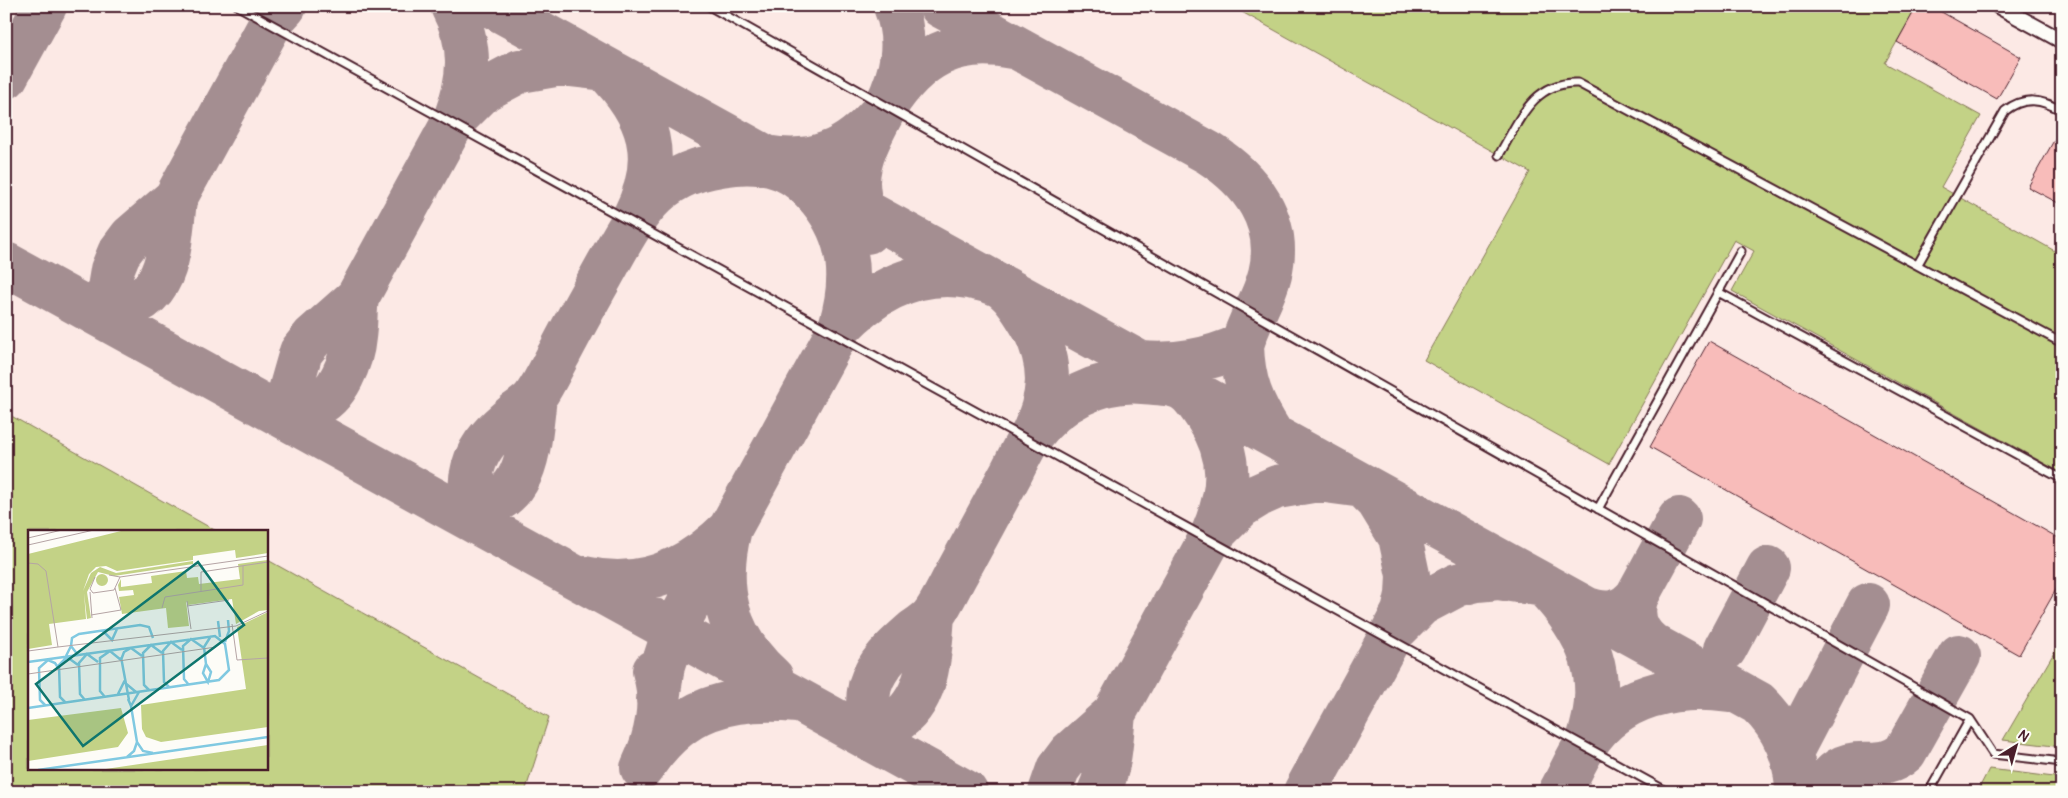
<svg xmlns="http://www.w3.org/2000/svg" width="2068" height="798" viewBox="0 0 2068 798" font-family="Pangolin,sans-serif">
<style>
.built{fill:#fce9e5;fill-rule:evenodd}
.green{fill:#c3d286;stroke:#867858}
.lines{fill:none;stroke-linecap:round;stroke-linejoin:round}
.taxiway{stroke:#a48e91;stroke-width:44}
.building{fill:#f8bcba;stroke:#4a1f2b}
.lane-casing{stroke:#4a1f2b;stroke-width:11}
.street-casing{stroke:#4a1f2b;stroke-width:18}
.lane{stroke:#fdfcf7;stroke-width:7}
.street{stroke:#fdfcf7;stroke-width:14}
.inset-river{fill:none;stroke:#80c9e1;stroke-width:2.5}
.inset-road{fill:none;stroke:#b5a4a5;stroke-width:1}
.view{fill:#0f766e;fill-opacity:0.15;stroke:#0f766e;stroke-width:2.5}
.inset-edge{fill:none;stroke:#4a1f2b;stroke-width:2.5}
</style>
<rect width="100%" height="100%" fill="#fdfcf7"/>
<filter id="ink" filterUnits="userSpaceOnUse"><feTurbulence type="fractalNoise" baseFrequency=".02" numOctaves="2"/><feDisplacementMap in="SourceGraphic" scale="10" xChannelSelector="R" yChannelSelector="G"/><feConvolveMatrix kernelMatrix="1 2 1 2 8 2 1 2 1" color-interpolation-filters="sRGB"/></filter>
<g filter="url(#ink)">
<path class="built" d="M 6,6 L 2062,6 L 2062,792 L 6,792 ZM 29,532 L 266,532 L 266,769 L 29,769 Z"/>
<path class="green" d="M 1231,6 L 1917,6 L 1885,63 L 1981,116 L 1941,187 L 2062,255 L 2062,473 L 1732,291 L 1754,251 L 1734,240 L 1609,464 L 1424,360 L 1530,172 Z
M 6,413 L 218,532 L 29,532 L 29,769 L 266,769 L 266,559 L 549,717 L 525,792 L 6,792 Z
M 2062,639 L 2062,747 L 2003,740 Z
M 1989,769 L 2062,778 L 2062,792 L 1977,792 Z"/>
<g class="lines">
<path class="taxiway" d="M 452,6 C 473,46 470,78 455,119
M 492,6 L 1758,703 C 1784,728 1796,756 1797,792
M 895,6 C 909,41 902,73 886,106 C 918,57 954,36 1013,47
M 941,6 L 1209,153 C 1251,180 1283,221 1270,274 C 1264,299 1249,320 1242,345
M 6,77 L 45,6
M 766,157 C 813,166 848,151 879,115
M 867,232 C 864,216 858,199 858,182 C 858,156 874,129 886,106
M 6,264 L 966,792
M 94,312 C 169,311 169,258 175,199
M 121,327 L 112,309 L 109,288 L 112,270 L 119,253 L 131,237 L 175,199 L 273,19 L 285,6
M 840,327 C 875,290 917,268 969,277 C 979,279 993,281 1002,287 C 1015,296 1026,315 1034,329 C 1053,367 1050,398 1032,435
M 1141,363 C 1178,366 1209,360 1242,345 C 1243,382 1252,404 1272,435
M 276,412 C 289,411 302,411 314,406 C 338,397 352,360 354,337 C 356,324 355,311 357,298
M 302,427 L 294,409 L 291,387 L 301,352 L 313,337 L 357,298 L 455,119 L 484,90 L 520,71 L 561,64 L 605,69 C 650,115 664,158 634,217
M 454,510 C 529,510 528,455 535,397
M 482,525 C 472,507 467,489 473,468 C 479,444 498,428 516,413 C 523,408 532,402 536,395 C 545,382 552,366 560,352 C 575,323 591,295 607,266 C 640,206 660,170 735,163 C 773,160 796,170 820,199 C 852,238 854,281 840,327
M 585,578 C 642,592 691,568 730,529 C 715,587 726,637 772,678
M 1637,596 L 1679,519
M 1585,608 C 1606,616 1623,614 1637,596 C 1630,615 1636,632 1651,644
M 1725,649 L 1768,568
M 654,671 C 664,703 656,739 642,768 C 681,707 729,695 798,701
M 658,700 L 663,665 L 674,631 L 854,302
M 852,729 C 865,729 881,729 893,723 C 930,701 930,652 933,615
M 880,744 C 870,725 865,708 870,686 C 877,663 896,647 914,631 C 921,626 929,621 934,614 C 943,601 950,585 958,571 C 975,539 993,507 1010,475 C 1017,462 1023,447 1032,435 C 1057,401 1100,378 1143,382 C 1181,385 1185,383 1207,417 C 1234,457 1230,493 1212,535
M 1791,752 L 1868,605
M 1050,792 L 1058,769 L 1070,753 L 1114,714 L 1212,535 L 1241,506 L 1259,495 L 1277,487 L 1318,480 L 1363,486 L 1378,501 L 1400,537 L 1408,575 L 1407,595 L 1403,612 L 1392,633
M 1099,792 C 1111,766 1111,742 1114,714
M 1305,792 L 1392,633 L 1421,604 L 1457,585 L 1477,580 L 1498,578 L 1544,585 C 1589,632 1610,678 1587,743
M 1560,792 C 1569,776 1576,759 1586,744 C 1618,695 1676,683 1730,691
M 1820,792 C 1848,742 1874,780 1905,752 L 1959,656"/>
</g>
<path class="building" d="M 1917,6 L 1931,6 L 2021,57 L 1997,99 L 1897,42 Z
M 2062,126 L 2062,205 L 2028,187 Z
M 1709,341 L 2062,540 L 2062,579 L 2019,655 L 1650,447 Z"/>
<g class="lines">
<defs>
<path id="lane" d="M 238,6 L 1668,792
M 709,6 L 1970,719 L 1993,754 L 2062,762
M 1499,155 C 1519,121 1533,81 1578,83 L 2062,343
M 1918,264 L 2005,111 C 2024,96 2042,99 2062,111
M 1718,292 L 2062,479
M 1598,509 L 1741,251
M 1929,792 L 1970,719"/>
<path id="street" d="M 1998,6 L 2062,41"/>
</defs>
<use href="#lane" class="lane-casing"/>
<use href="#street" class="street-casing"/>
<use href="#lane" class="lane"/>
<use href="#street" class="street"/>
</g>
</g>
<g transform="translate(28 530)">
<rect width="240" height="240" fill="#fdfcf7"/>
<path d="M 97,0 L 240,0 L 240,23 L 208,28 L 207,20 L 165,26 L 165,30 L 89,41 L 78,36 L 68,37 L 61,44 L 55,61 L 63,43 L 72,37 L 88,43 L 165,31 L 165,34 L 86,46 L 70,42 L 59,62 L 63,88 L 59,89 L 56,63 L 58,89 L 21,94 L 24,115 L 0,119 L 0,24 ZM 240,30 L 240,80 L 231,81 L 208,94 L 204,69 L 160,75 L 158,71 L 161,96 L 140,98 L 138,78 L 94,84 L 91,67 L 106,65 L 105,60 L 91,61 L 90,55 L 93,49 L 93,57 L 124,53 L 123,46 L 158,41 L 159,48 L 170,47 L 171,54 L 212,49 L 210,34 ZM68 50a6 6 0 1 1 12 0a6 6 0 1 1-12 0ZM 240,82 L 240,197 L 133,212 L 118,207 L 114,199 L 113,175 L 218,159 L 209,97 ZM 93,178 L 100,203 L 90,217 L 0,231 L 0,190 ZM 240,215 L 240,240 L 71,240 Z" fill="#c3d286"/>
<path class="inset-river" d="M 190,91 L 192,107M 75,101 L 84,110 L 89,99M 197,112 L 201,101 L 200,90M 43,116 L 44,108 L 51,104 L 112,95 L 121,97 L 125,108M 38,126 L 43,116 L 50,125M 93,127 L 101,170M 93,130 L 96,122 L 103,118 L 114,126M 0,132 L 187,106 L 197,114 L 201,140 L 191,150 L 0,178M 178,134 L 183,142 L 180,152 L 175,143 L 178,134 L 176,117 L 183,106M 161,155 L 156,149 L 155,116 L 163,109 L 176,118M 141,157 L 136,152 L 135,121 L 143,112 L 154,120M 121,160 L 116,155 L 115,123 L 123,115 L 134,123M 90,164 L 96,152 L 108,162M 77,167 L 72,161 L 72,128 L 82,121 L 93,130M 100,169 L 103,176 L 111,162M 57,170 L 52,164 L 51,133 L 59,124 L 70,132M 37,172 L 32,167 L 31,135 L 39,127 L 50,135M 17,175 L 12,170 L 11,138 L 20,130 L 27,133 L 31,139M 103,176 L 109,212M 99,227 L 106,221 L 109,212 L 115,221 L 125,223M 10,240 L 240,207"/>
<path class="inset-road" d="M 0,8 L 34,0M 0,15 L 66,0M 0,33 L 10,34 L 18,41 L 30,117 L 0,121M 81,45 L 92,47 L 240,26M 67,47 L 62,59 L 65,63 L 86,60 L 92,47M 62,62 L 64,88M 173,62 L 173,42 L 240,32M 159,71 L 163,99M 159,76 L 201,70M 134,78 L 137,67 L 215,55 L 215,36M 63,85 L 93,80 L 87,58M 204,94 L 209,130 L 240,128M 30,117 L 208,96 L 240,81M 0,144 L 188,117"/>
<path class="view" d="M 170,32 L 216,95 L 55,216 L 8,154 Z"/>
<rect width="240" height="240" class="inset-edge"/>
</g>
<rect width="2068" height="798" fill="none" stroke="#fdfcf7" stroke-width="25"/>
<rect x="12" y="12" width="2043" height="773" fill="none" stroke="#4a1f2b" stroke-width="2" filter="url(#ink)"/>
<g transform="translate(2016 746) rotate(37)" stroke="#fdfcf7" stroke-width="4" paint-order="stroke">
<path d="M0-4L9 19L0 12L-9 19Z" fill="#4a1f2b"/>
<text y="-8" font-size="14" font-weight="bold" text-anchor="middle" fill="#4a1f2b">N</text>
</g>
</svg>
